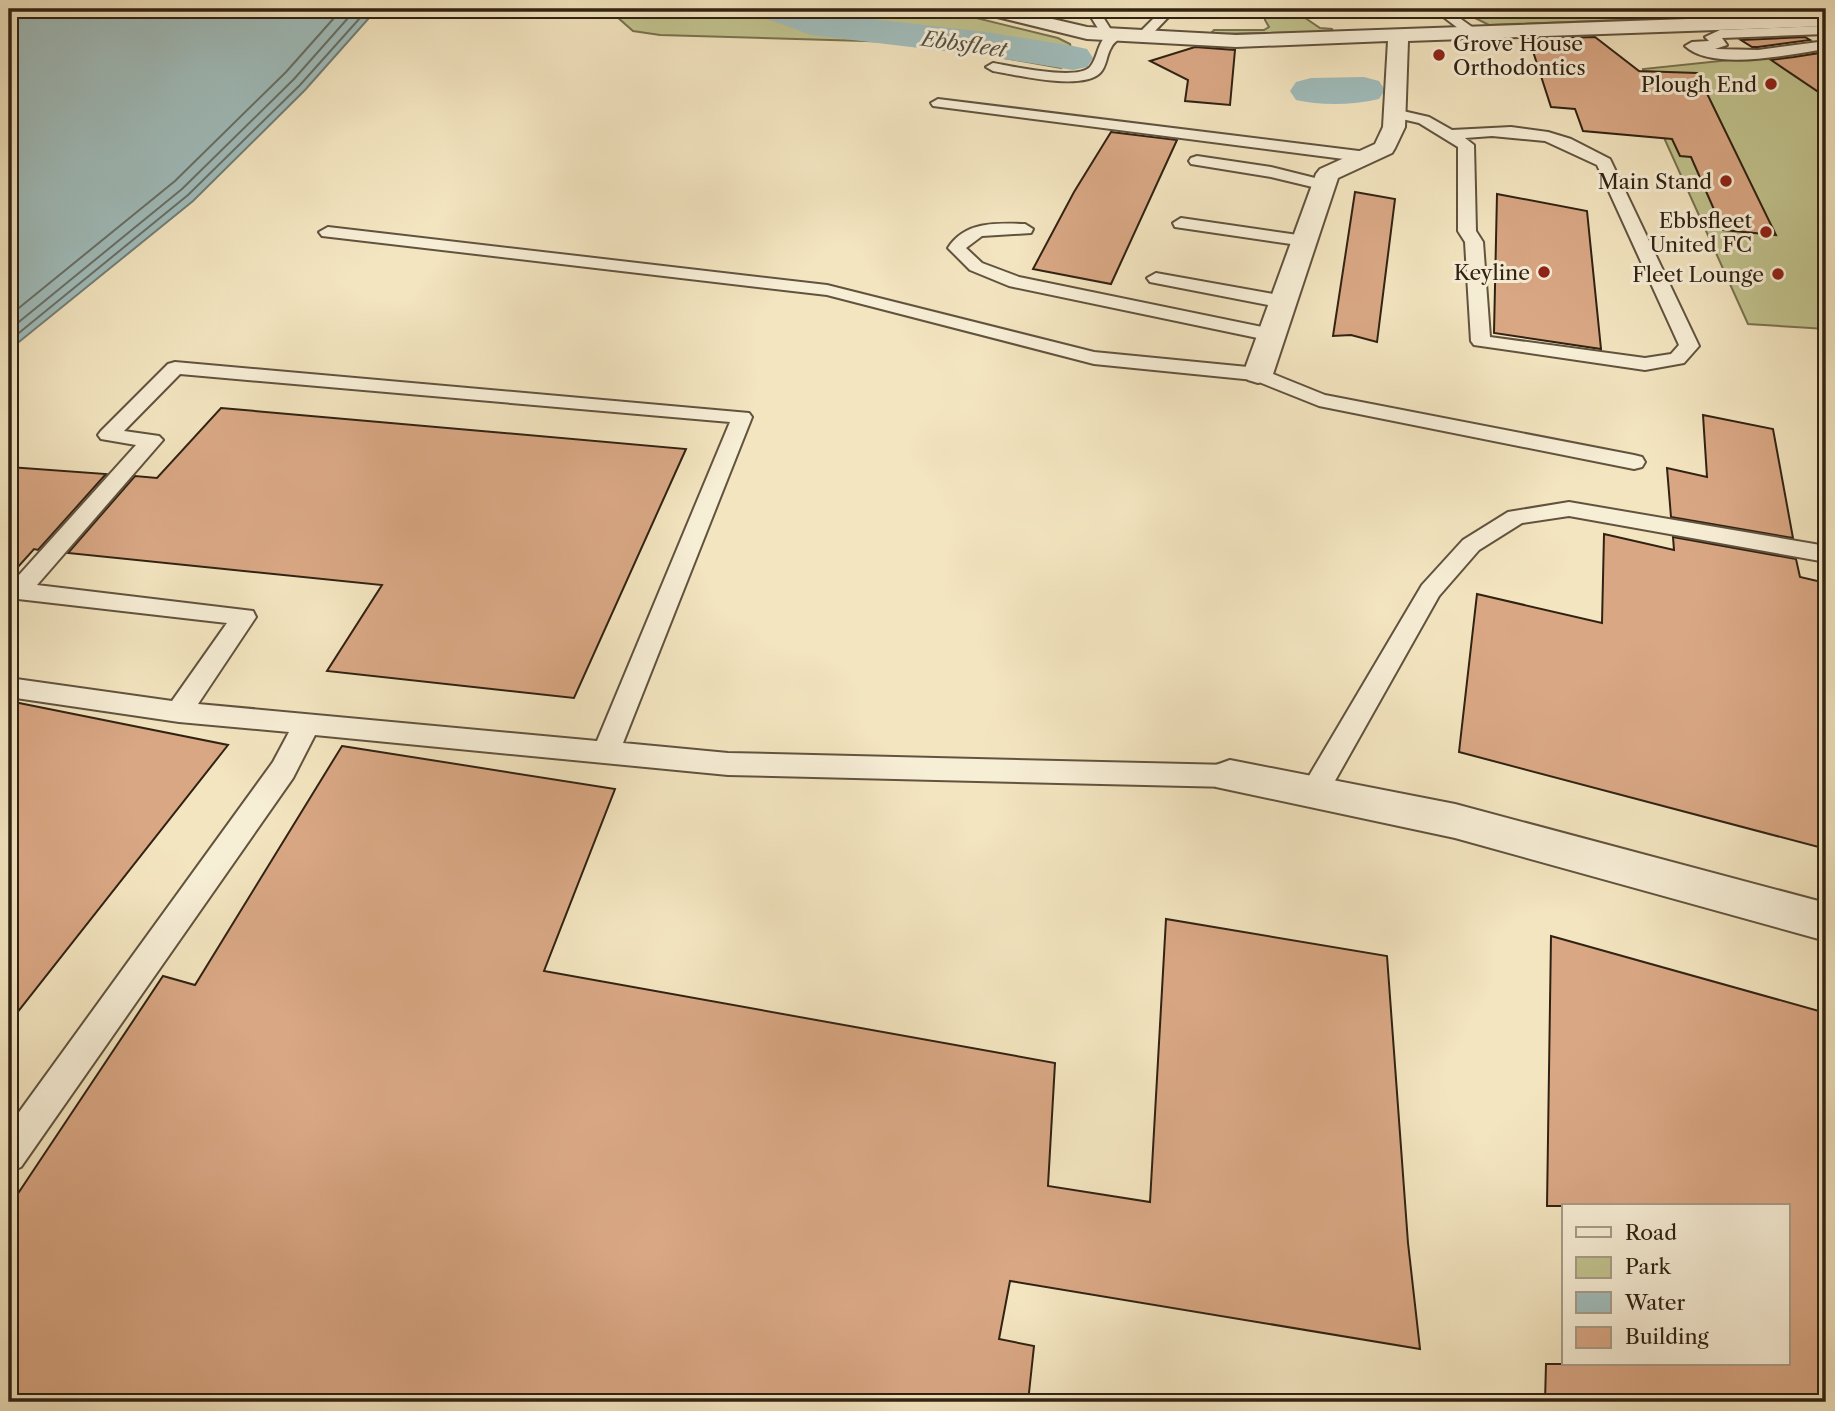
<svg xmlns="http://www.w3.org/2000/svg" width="1835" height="1411" viewBox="0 0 1835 1411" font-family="'Libre Caslon Text',serif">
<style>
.green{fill:#c1c38e;stroke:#787250;stroke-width:2}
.water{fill:#a0bdbc;stroke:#737f78;stroke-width:2}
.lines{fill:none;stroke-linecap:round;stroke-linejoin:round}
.shore{stroke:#687068;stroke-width:2}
.river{fill:#a0bdbc;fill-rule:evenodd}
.building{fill:#d9a784;stroke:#302213;stroke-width:2}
.lane-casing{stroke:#61533e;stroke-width:4}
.street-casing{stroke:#61533e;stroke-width:4}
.lane{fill:#f7eed6;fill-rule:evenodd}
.street{fill:#f7eed6;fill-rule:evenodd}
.poi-dot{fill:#8f2418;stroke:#f7eed6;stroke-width:2.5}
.labels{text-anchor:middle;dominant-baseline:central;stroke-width:6;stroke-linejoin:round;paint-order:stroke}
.far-poi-label{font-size:21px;fill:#302213;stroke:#f7eed6;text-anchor:end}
.far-water-label{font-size:21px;font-style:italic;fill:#525046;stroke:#f7eed6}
</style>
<rect width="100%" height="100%" fill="#f3e5c0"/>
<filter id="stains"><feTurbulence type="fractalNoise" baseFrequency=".00286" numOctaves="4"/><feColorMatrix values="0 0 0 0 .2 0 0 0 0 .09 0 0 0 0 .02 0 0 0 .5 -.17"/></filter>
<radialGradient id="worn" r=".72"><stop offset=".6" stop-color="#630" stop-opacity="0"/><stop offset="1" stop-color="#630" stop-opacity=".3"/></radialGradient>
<path class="green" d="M 608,9 L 940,9 L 1058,38 L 1070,44 L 1074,61 L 1061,68 L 937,46 L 899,42 L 660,35 L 633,31 Z
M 1265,9 L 1292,9 L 1320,28 L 1332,29 L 1333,32 L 1210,34 L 1214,30 L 1264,30 L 1269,27 L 1265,20 Z
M 1457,9 L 1821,9 L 1826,12 L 1489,25 Z
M 1826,50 L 1826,329 L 1748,324 L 1665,140 L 1643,69 Z"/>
<path class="water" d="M 9,9 L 377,9 L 305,90 L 193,201 L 9,350 Z
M 761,9 C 776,9 833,15 842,22 L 900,26 L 926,33 L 912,39 L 894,35 L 815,30 L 794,21 L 776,20 Z"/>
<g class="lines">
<path class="shore" d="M 9,316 L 175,181 L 286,72 L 342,9
M 9,330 L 182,189 L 294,79 L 356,9
M 9,341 L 188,195 L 300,85 L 368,9"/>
<path class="river" d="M 757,9 L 807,9 L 818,13 L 986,32 L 1073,46 L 1087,49 L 1093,58 L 1087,67 L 1073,70 L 986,56 L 811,35 L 762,17 Z
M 1364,77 L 1379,81 L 1385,90 L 1379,99 C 1353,105 1322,106 1296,100 L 1290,91 L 1296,82 L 1311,78 Z"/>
</g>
<path class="building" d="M 1595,37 L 1639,71 L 1697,73 L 1776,235 L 1723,230 L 1691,157 L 1680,156 L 1672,139 L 1583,131 L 1575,109 L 1551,107 L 1529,39 Z
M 1805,37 L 1810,40 L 1758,47 L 1752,47 L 1741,40 Z
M 1195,47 L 1235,50 L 1230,105 L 1185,101 L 1188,80 L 1150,61 Z
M 1826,52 L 1826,97 L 1771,60 L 1794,57 Z
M 1111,132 L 1177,140 L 1111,284 L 1033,269 L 1074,192 Z
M 1355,192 L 1395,199 L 1377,342 L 1351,335 L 1333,336 Z
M 1497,194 L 1587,211 L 1601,349 L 1494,333 Z
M 221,408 L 686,449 L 574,698 L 327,671 L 382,585 L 68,553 L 135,476 L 157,478 Z
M 1703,415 L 1773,429 L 1793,538 L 1671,517 L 1667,468 L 1707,477 Z
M 9,467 L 106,474 L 38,550 L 34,549 L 9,577 Z
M 1604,534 L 1674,550 L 1673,537 L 1796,559 L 1800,577 L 1826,583 L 1826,849 L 1459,752 L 1477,594 L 1602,623 Z
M 9,701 L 228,745 L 9,1023 Z
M 342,746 L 615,789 L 544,971 L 1055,1063 L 1048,1186 L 1150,1202 L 1166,919 L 1387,956 L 1408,1243 L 1420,1349 L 1010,1281 L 999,1339 L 1034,1346 L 1028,1402 L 9,1402 L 9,1207 L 163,976 L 195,985 Z
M 1551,936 L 1826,1013 L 1826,1402 L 1545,1402 L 1546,1364 L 1788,1364 L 1788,1206 L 1547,1206 Z"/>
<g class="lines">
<defs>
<path id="lane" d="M 1086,9 L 1098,9 L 1113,33 L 1122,36 C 1118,40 1113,43 1111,48 C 1106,56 1107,66 1100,73 C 1081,91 1017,75 993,71 L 986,67 L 993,63 C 1011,66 1077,81 1090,67 C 1097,59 1097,47 1104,38 Z
M 1163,9 L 1176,9 L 1154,32 L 1151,41 L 1141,41 L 1141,31 Z
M 1433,9 L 1447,9 L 1479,32 L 1477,35 L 1467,35 Z
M 1826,26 L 1826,34 L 1722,38 L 1727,45 L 1715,49 L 1758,50 L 1826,41 L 1826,49 C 1791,54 1713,72 1685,46 L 1692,42 L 1709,41 L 1705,37 L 1720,30 Z
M 938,99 L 1367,152 L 1375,157 L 1367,162 L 933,106 L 931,103 Z
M 1394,109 L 1429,117 L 1452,130 L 1511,127 L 1548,132 L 1571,139 L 1610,159 L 1699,346 L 1684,363 L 1645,370 L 1474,345 L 1471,341 L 1465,242 L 1458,231 L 1458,147 L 1419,123 L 1389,116 L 1387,113 L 1389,110 ZM 1492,136 L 1545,141 L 1597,165 L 1679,345 L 1671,354 L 1645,358 L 1490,337 L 1483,242 L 1476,231 L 1474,145 L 1465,138 Z
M 1197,156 L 1271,167 L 1331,182 L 1333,185 L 1325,190 L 1271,177 L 1191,164 L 1189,161 L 1191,158 Z
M 1181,218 L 1305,236 L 1314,241 L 1305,246 L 1175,227 L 1173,223 Z
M 1025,224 L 1033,229 L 1031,233 L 982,236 L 966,248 L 982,263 L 1019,277 L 1272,329 L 1282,335 L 1272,341 L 1009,286 L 970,270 L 948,248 C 965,221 997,223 1025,224 Z
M 328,227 L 827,285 L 1094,352 L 1258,368 L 1325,395 L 1634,455 L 1642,457 L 1645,462 L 1642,467 L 1634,469 L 1319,406 L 1254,380 L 1094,364 L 827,295 L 322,236 L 319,232 Z
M 1156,273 L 1284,296 L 1293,302 L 1284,308 L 1150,282 L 1147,278 Z
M 175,362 L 749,413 L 752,417 L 623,743 L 728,753 L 1230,765 L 1240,768 L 1244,776 L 1240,784 L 1230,787 L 728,775 L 315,735 L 293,778 L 21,1167 L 9,1172 L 9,1126 L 273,762 L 289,732 L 179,722 L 9,697 L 9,678 L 172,701 L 227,623 L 18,599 L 9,596 L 10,585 L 136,445 L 101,439 L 98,435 L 101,431 L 168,364 ZM 180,374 L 730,422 L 597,741 L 198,704 L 256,617 L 253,611 L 37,585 L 163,440 L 159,436 L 124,431 Z
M 1569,502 L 1826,546 L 1826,562 L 1569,516 L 1522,523 L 1479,550 L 1439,596 L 1323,802 L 1313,805 L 1303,802 L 1299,794 L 1303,786 L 1422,585 L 1463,540 L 1508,512 Z"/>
<path id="street" d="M 979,9 L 1010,9 L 1087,27 L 1236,35 L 1826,14 L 1826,26 L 1408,41 L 1405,127 L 1395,148 L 1392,153 L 1338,178 L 1273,374 L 1268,380 L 1258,383 L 1248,380 L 1243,374 L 1316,174 L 1320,169 L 1375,144 L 1383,127 L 1388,41 L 1236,47 L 1087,39 L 981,13 Z
M 1230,760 L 1455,804 L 1826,903 L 1826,941 L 1455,838 L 1216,787 L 1210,776 L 1216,765 Z"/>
</defs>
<use href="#lane" class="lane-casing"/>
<use href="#street" class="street-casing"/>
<use href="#lane" class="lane"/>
<use href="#street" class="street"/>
</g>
<g class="poi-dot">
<circle cx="1439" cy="55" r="7"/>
<circle cx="1771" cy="84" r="7"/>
<circle cx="1726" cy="181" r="7"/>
<circle cx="1766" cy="232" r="7"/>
<circle cx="1544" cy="272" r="7"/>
<circle cx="1778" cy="274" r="7"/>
</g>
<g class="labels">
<g class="far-poi-label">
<text x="1453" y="43" text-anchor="start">Grove House<tspan x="1453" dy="24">Orthodontics</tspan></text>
<text x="1757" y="84">Plough End</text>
<text x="1712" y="181">Main Stand</text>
<text x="1752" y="220">Ebbsfleet<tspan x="1752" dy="24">United FC</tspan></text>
<text x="1530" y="272">Keyline</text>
<text x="1764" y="274">Fleet Lounge</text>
</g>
<g class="far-water-label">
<text transform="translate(964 44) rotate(8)">Ebbsfleet</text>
</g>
</g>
<rect width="1835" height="1411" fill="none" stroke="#f3e5c0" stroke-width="35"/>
<rect x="10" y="10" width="1814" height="1390" fill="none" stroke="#302213" stroke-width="3.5"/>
<rect x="18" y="18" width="1800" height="1376" fill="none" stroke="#302213" stroke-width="2"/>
<rect x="1562" y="1204" width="228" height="161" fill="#f7eed6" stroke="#a79c88" stroke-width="2"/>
<rect x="1576" y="1227" width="35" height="10" fill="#f7eed6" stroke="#a79c88" stroke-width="2"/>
<text x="1625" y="1240" font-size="21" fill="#302213">Road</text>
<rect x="1576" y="1257" width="35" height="21" fill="#c1c38e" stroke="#a79c88" stroke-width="2"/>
<text x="1625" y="1274" font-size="21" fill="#302213">Park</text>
<rect x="1576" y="1292" width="35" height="21" fill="#a0bdbc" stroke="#a79c88" stroke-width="2"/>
<text x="1625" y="1310" font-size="21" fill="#302213">Water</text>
<rect x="1576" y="1327" width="35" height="21" fill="#d9a784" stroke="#a79c88" stroke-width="2"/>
<text x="1625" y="1344" font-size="21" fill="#302213">Building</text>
<rect width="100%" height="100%" filter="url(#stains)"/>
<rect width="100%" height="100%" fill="url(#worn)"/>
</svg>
